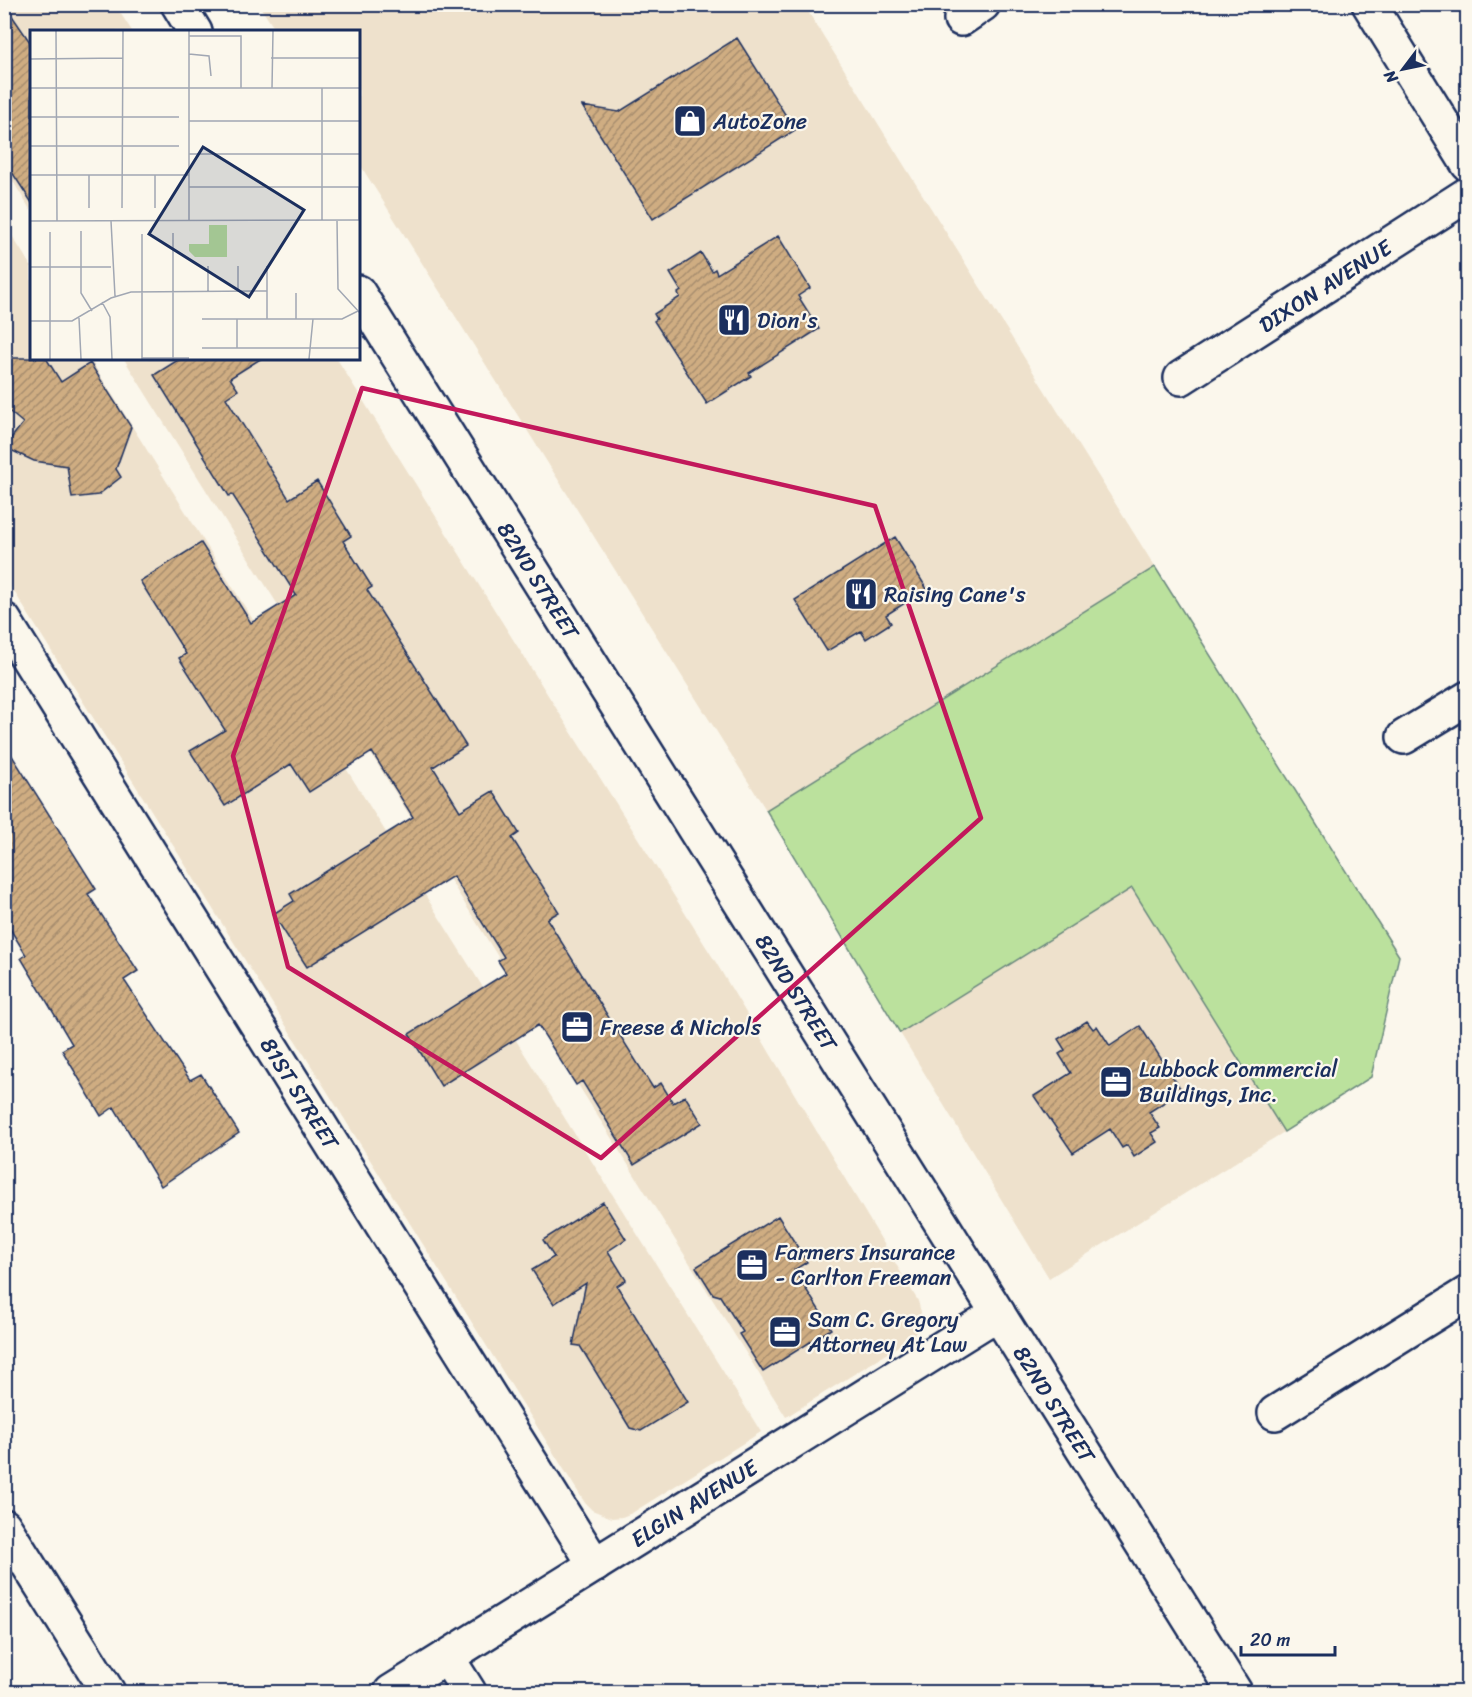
<svg xmlns="http://www.w3.org/2000/svg" width="1472" height="1697" viewBox="0 0 1472 1697" font-family="Sriracha,sans-serif">
<style>
.built{fill:#eee1cc}
.grass{fill:#bbe19d;stroke:#6b887e;stroke-width:1.5}
.building{fill:url(#building-hatch);stroke:#1b2f5e;stroke-width:1.5}
.lines{fill:none;stroke-linecap:round;stroke-linejoin:round}
.street-casing{stroke:#1b2f5e;stroke-width:38}
.secondary-casing{stroke:#1b2f5e;stroke-width:38}
.street{stroke:#fbf7ec;stroke-width:33}
.secondary{stroke:#fbf7ec;stroke-width:33}
.marked{fill:none;stroke:#c2185b;stroke-width:4.5;stroke-linejoin:round}
.labels{text-anchor:middle;dominant-baseline:central;stroke-width:4.5;stroke-linejoin:round;paint-order:stroke}
.poi-label{font-size:22px;fill:#1b2f5e;stroke:#fbf7ec;text-anchor:start}
.street-label{font-size:22px;fill:#1b2f5e;stroke:#fbf7ec}
.inset-road{fill:none;stroke:#a1a7b3;stroke-width:1.5}
.view{fill:#1b2f5e;fill-opacity:0.15;stroke:#1b2f5e;stroke-width:3}
.inset-edge{fill:none;stroke:#1b2f5e;stroke-width:3}
</style>
<defs>
<pattern id="building-hatch" width="6" height="6" patternUnits="userSpaceOnUse" patternTransform="scale(1.5)"><rect width="6" height="6" fill="#cfad82"/><path d="M-1 1l2-2M0 6l6-6M5 7l2-2" fill="none" stroke="#a78d6e"/></pattern>
</defs>
<rect width="100%" height="100%" fill="#fbf7ec"/>
<filter id="ink" filterUnits="userSpaceOnUse"><feTurbulence type="fractalNoise" baseFrequency=".0167" numOctaves="2"/><feDisplacementMap in="SourceGraphic" scale="12" xChannelSelector="R" yChannelSelector="G"/><feConvolveMatrix kernelMatrix="1 2 1 2 8 2 1 2 1" color-interpolation-filters="sRGB"/></filter>
<g filter="url(#ink)">
<path class="built" d="M 5,5 L 115,5 L 132,31 L 32,32 L 31,211 L 5,168 Z
M 259,5 L 804,5 L 1155,567 L 766,810 L 359,163 L 358,32 L 276,31 Z
M 4,223 L 31,266 L 32,358 L 90,359 L 761,1432 L 632,1513 L 622,1517 L 612,1518 L 592,1510 L 585,1503 L 5,577 Z
M 124,359 L 337,359 L 715,961 L 918,1301 L 921,1312 L 920,1322 L 916,1332 L 908,1340 L 786,1417 Z
M 1132,888 L 1284,1132 L 1049,1278 L 900,1033 Z"/>
<path class="grass" d="M 1155,567 L 1399,956 L 1371,1077 L 1284,1132 L 1132,888 L 900,1033 L 766,810 Z"/>
<path class="building" d="M 4,4 L 32,45 L 32,203 L 4,160 Z
M 737,38 L 795,130 L 653,219 L 582,106 L 619,112 Z
M 778,236 L 810,288 L 798,296 L 819,329 L 749,373 L 751,376 L 707,404 L 654,321 L 657,319 L 654,314 L 680,297 L 678,293 L 681,291 L 670,273 L 701,253 L 712,271 L 715,269 L 717,274 Z
M 4,358 L 46,358 L 61,382 L 90,363 L 131,427 L 116,469 L 121,477 L 98,495 L 72,498 L 67,466 L 34,461 L 4,447 L 23,423 L 4,407 Z
M 181,358 L 262,358 L 230,378 L 238,390 L 226,398 L 289,499 L 317,481 L 351,536 L 343,541 L 372,587 L 367,590 L 466,746 L 433,767 L 460,811 L 493,791 L 519,833 L 512,838 L 559,912 L 547,919 L 653,1088 L 661,1083 L 673,1103 L 685,1096 L 702,1123 L 634,1165 L 582,1081 L 576,1085 L 538,1025 L 441,1086 L 409,1034 L 506,973 L 498,961 L 504,957 L 453,876 L 307,967 L 273,914 L 294,901 L 290,894 L 413,817 L 372,752 L 309,792 L 291,764 L 225,806 L 190,751 L 225,730 L 179,658 L 186,654 L 140,581 L 201,543 L 251,623 L 296,595 L 232,494 L 229,496 L 154,375 Z
M 895,537 L 927,589 L 886,615 L 891,623 L 866,639 L 861,631 L 827,651 L 795,600 Z
M 4,743 L 96,889 L 88,894 L 138,971 L 124,980 L 190,1080 L 201,1074 L 239,1133 L 161,1186 L 114,1107 L 101,1116 L 62,1050 L 72,1044 L 21,958 L 26,955 L 4,919 Z
M 1087,1021 L 1093,1029 L 1097,1026 L 1110,1046 L 1140,1026 L 1182,1091 L 1149,1112 L 1160,1128 L 1151,1133 L 1157,1142 L 1134,1157 L 1127,1145 L 1122,1148 L 1110,1129 L 1073,1153 L 1034,1096 L 1071,1073 L 1059,1054 L 1065,1050 L 1058,1039 Z
M 603,1202 L 626,1239 L 608,1251 L 626,1280 L 617,1286 L 688,1402 L 641,1431 L 630,1428 L 580,1346 L 573,1345 L 586,1283 L 554,1304 L 532,1270 L 554,1257 L 543,1240 Z
M 778,1216 L 807,1262 L 794,1270 L 831,1329 L 763,1372 L 739,1334 L 743,1332 L 720,1296 L 713,1294 L 696,1267 Z"/>
<g class="lines">
<defs>
<g id="street">
<path d="M 1369,4 L 1468,164"/>
<path d="M 961,19 L 983,4"/>
<path id="s1" d="M 1181,378 L 1468,194"/>
<path id="s2" d="M 4,620 L 595,1565"/>
<path d="M 1404,737 L 1468,698"/>
<path d="M 1275,1413 L 1468,1293"/>
<path d="M 4,1526 L 108,1692"/>
<path d="M 447,1657 L 469,1692"/>
</g>
<g id="secondary">
<path d="M 178,4 L 195,32"/>
<path id="s3" d="M 358,292 L 1235,1692"/>
<path id="s4" d="M 391,1692 L 998,1313"/>
</g>
</defs>
<use href="#street" class="street-casing"/>
<use href="#secondary" class="secondary-casing"/>
<use href="#street" class="street"/>
<use href="#secondary" class="secondary"/>
</g>
</g>
<path class="marked" d="M 362,388 L 875,506 L 981,818 L 601,1158 L 288,967 L 233,756 Z"/>
<defs>
<symbol id="shop-square" viewBox="-11 -11 22 22"><rect x="-9" y="-9" width="18" height="18" rx="4" fill="#1b2f5e" stroke="#fbf7ec"/><path d="M-5-2.5h2.3a2.7 3.5 0 0 1 5.4 0H5L5.5 6h-11ZM-1.5-2.5h3a1.5 2.3 0 0 0-3 0Z" fill="#fff"/></symbol>
<symbol id="restaurant-square" viewBox="-11 -11 22 22"><rect x="-9" y="-9" width="18" height="18" rx="4" fill="#1b2f5e" stroke="#fbf7ec"/><path d="M-5-6h1v4h1v-4h1v4h1v-4h1v5L-1.5 .5V6h-2V.5L-5-1ZM5-6V6H3V1.5H1.5Q1.5-4 5-6Z" fill="#fff"/></symbol>
<symbol id="office-square" viewBox="-11 -11 22 22"><rect x="-9" y="-9" width="18" height="18" rx="4" fill="#1b2f5e" stroke="#fbf7ec"/><path d="M-6-3h4V-5.5h4V-3h4V5H-6ZM-1-4.5V-3h2v-1.5ZM-6 0V1H6V0Z" fill="#fff"/></symbol>
</defs>
<g fill-rule="evenodd">
<use href="#shop-square" x="671" y="102" width="38" height="38"/>
<use href="#restaurant-square" x="715" y="301" width="38" height="38"/>
<use href="#restaurant-square" x="842" y="575" width="38" height="38"/>
<use href="#office-square" x="558" y="1008" width="38" height="38"/>
<use href="#office-square" x="1097" y="1063" width="38" height="38"/>
<use href="#office-square" x="733" y="1246" width="38" height="38"/>
<use href="#office-square" x="766" y="1313" width="38" height="38"/>
</g>
<g class="labels">
<g class="poi-label">
<text x="713" y="121">AutoZone</text>
<text x="757" y="320">Dion's</text>
<text x="884" y="594">Raising Cane's</text>
<text x="600" y="1027">Freese &amp; Nichols</text>
<text x="1139" y="1069">Lubbock Commercial<tspan x="1139" dy="25">Buildings, Inc.</tspan></text>
<text x="775" y="1252">Farmers Insurance<tspan x="775" dy="25">- Carlton Freeman</tspan></text>
<text x="808" y="1319">Sam C. Gregory<tspan x="808" dy="25">Attorney At Law</tspan></text>
</g>
<g class="street-label">
<text stroke="none"><textPath href="#s1" startOffset="171">DIXON AVENUE</textPath></text>
<text stroke="none"><textPath href="#s3" startOffset="340">82ND STREET</textPath></text>
<text stroke="none"><textPath href="#s3" startOffset="826">82ND STREET</textPath></text>
<text stroke="none"><textPath href="#s2" startOffset="558">81ST STREET</textPath></text>
<text stroke="none"><textPath href="#s3" startOffset="1312">82ND STREET</textPath></text>
<text stroke="none"><textPath href="#s4" startOffset="357">ELGIN AVENUE</textPath></text>
</g>
</g>
<g transform="translate(30 30)">
<rect width="330" height="330" fill="#fbf7ec"/>
<path d="M 179,195 L 197,195 L 197,227 L 165,227 L 159,221 L 159,214 L 179,214 Z" fill="#bbe19d"/>
<path class="inset-road" d="M 26,1 L 27,191M 159,1 L 159,190M 159,6 L 211,6 L 211,58M 159,24 L 179,26 L 181,46M 241,28 L 330,28M 0,29 L 93,28M 0,58 L 330,58M 242,58 L 243,1M 292,58 L 292,190M 0,87 L 149,87M 159,91 L 330,91M 0,116 L 149,116M 159,124 L 330,124M 0,145 L 159,145M 59,145 L 59,178M 125,145 L 125,178M 159,157 L 330,157M 329,157 L 329,190M 92,178 L 93,1M 307,190 L 308,259 L 330,283M 0,191 L 330,190M 81,191 L 85,266M 51,201 L 51,263 L 62,281M 20,202 L 20,329M 112,204 L 112,329M 178,236 L 178,261M 208,236 L 208,261M 0,237 L 81,237M 266,263 L 266,289M 72,272 L 80,287 L 82,329M 49,288 L 51,329M 172,289 L 312,289 L 328,281M 207,289 L 207,318M 237,289 L 237,236M 0,291 L 42,291 L 81,268 L 101,262 L 237,261M 172,318 L 330,318M 112,328 L 159,328M 143,329 L 143,203M 279,329 L 283,289"/>
<path class="view" d="M 173,117 L 274,180 L 219,267 L 119,204 Z"/>
<rect width="330" height="330" class="inset-edge"/>
</g>
<rect width="1472" height="1697" fill="none" stroke="#fbf7ec" stroke-width="24"/>
<rect x="12" y="12" width="1448" height="1673" fill="none" stroke="#1b2f5e" stroke-width="2" filter="url(#ink)"/>
<g transform="translate(1403 69) rotate(238)" stroke="#fbf7ec" stroke-width="4.5" paint-order="stroke">
<path d="M0-4.5L10 22L0 15L-10 22Z" fill="#1b2f5e"/>
<text y="-9" font-size="16" font-weight="bold" text-anchor="middle" fill="#1b2f5e">N</text>
</g>
<path d="M1241 1646v9h94v-9" fill="none" stroke="#1b2f5e" stroke-width="3"/>
<text x="1250" y="1646" font-size="18" fill="#1b2f5e" stroke="#fbf7ec" stroke-width="4.5" paint-order="stroke">20 m</text>
</svg>
